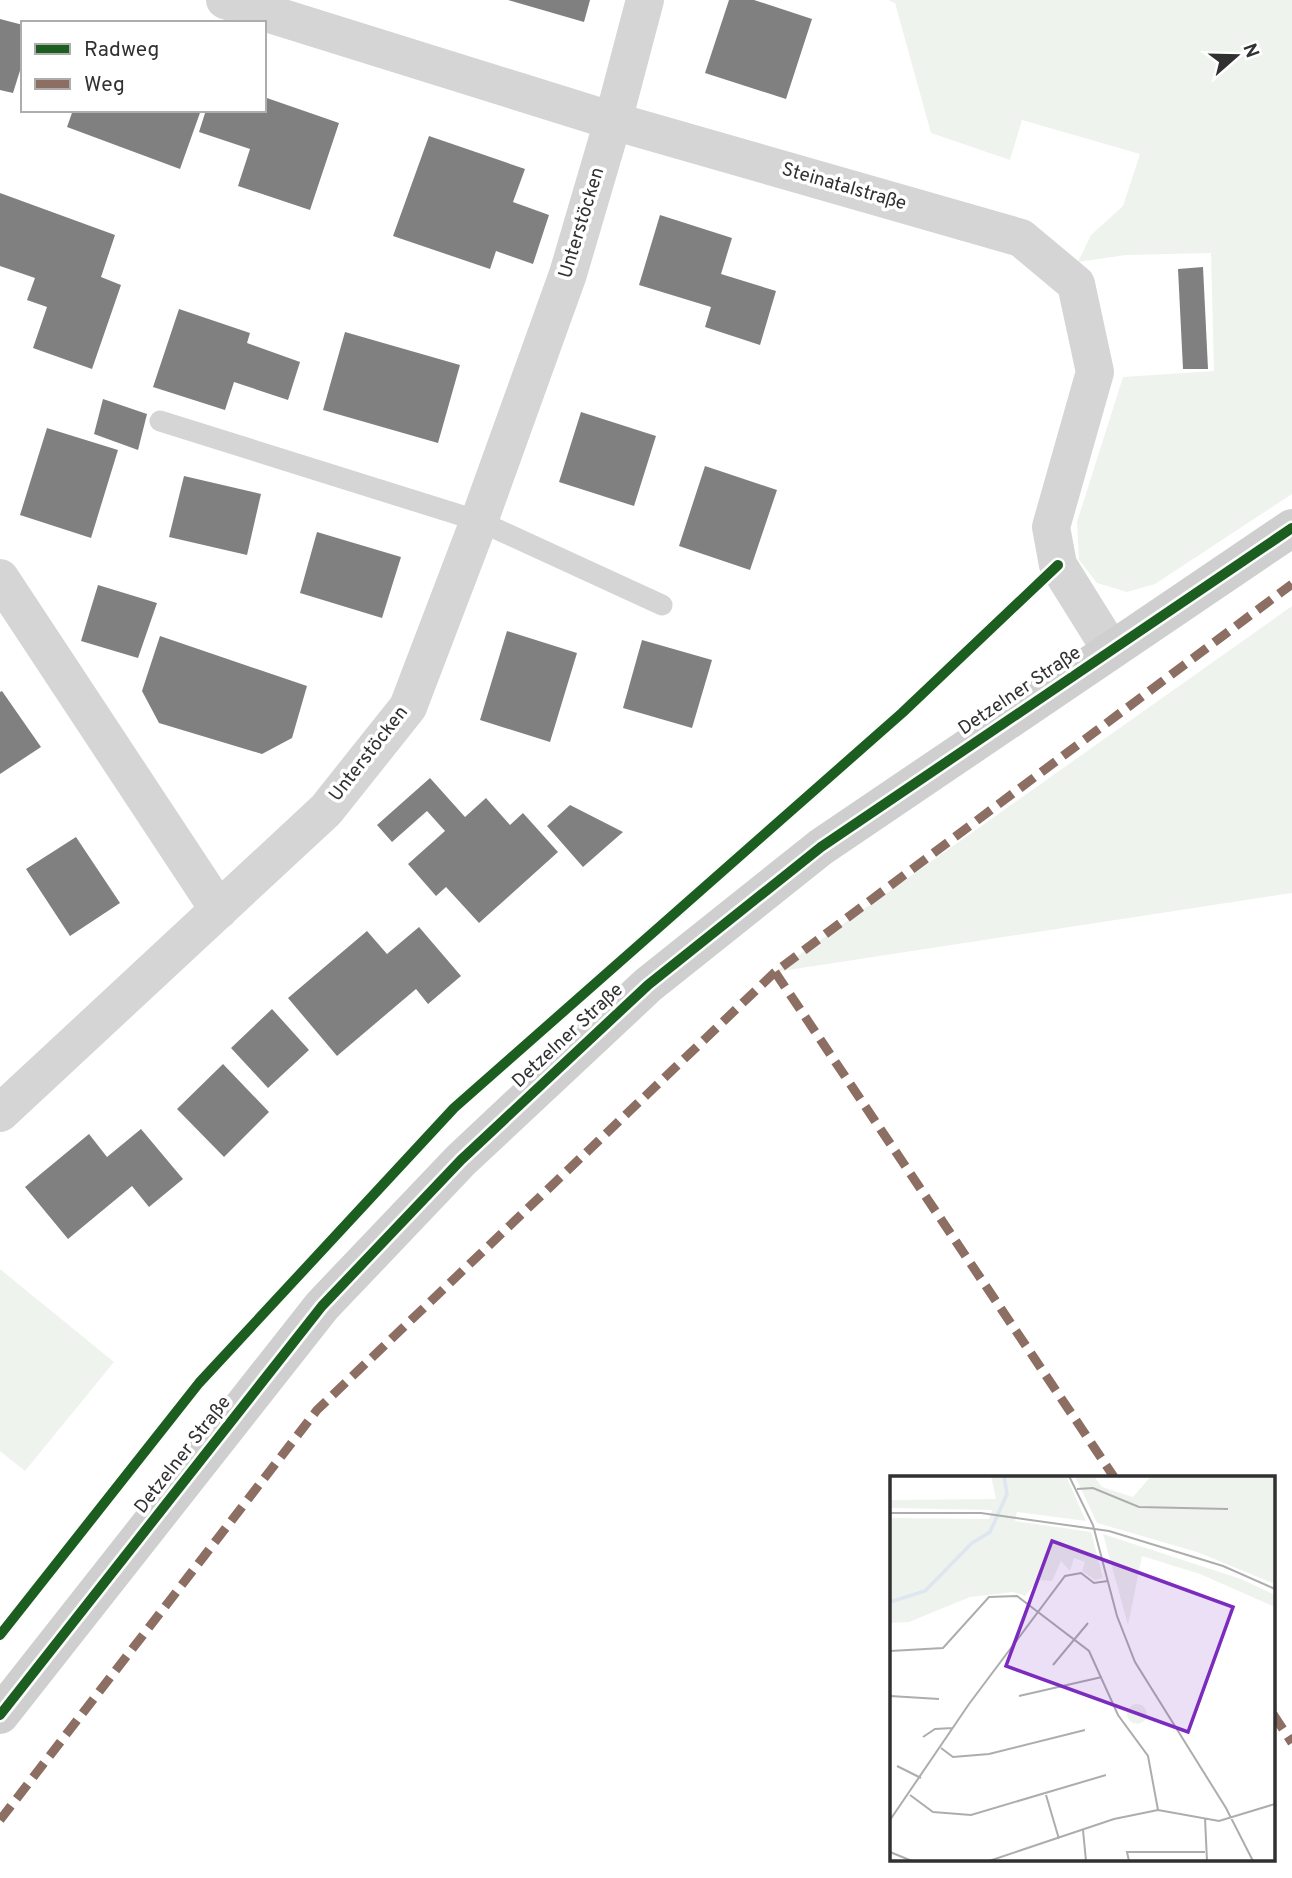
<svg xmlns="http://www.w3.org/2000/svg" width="1292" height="1878" viewBox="0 0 1292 1878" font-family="Overpass,sans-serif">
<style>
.green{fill:#eff3ed}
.building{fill:#808080}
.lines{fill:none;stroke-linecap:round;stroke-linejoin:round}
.lane{stroke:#d5d5d5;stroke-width:21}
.street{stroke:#d5d5d5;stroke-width:38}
.secondary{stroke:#cfcfcf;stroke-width:38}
.quiet{stroke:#8d6e63;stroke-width:9;stroke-dasharray:18 9;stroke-linecap:butt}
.cycleway-casing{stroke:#fff;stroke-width:15}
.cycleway{stroke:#1b5e20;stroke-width:10}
.labels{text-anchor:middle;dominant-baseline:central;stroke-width:7;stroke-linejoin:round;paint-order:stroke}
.street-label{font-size:19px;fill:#313131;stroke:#fff}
.inset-river{fill:none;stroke:#dee6f0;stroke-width:3.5}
.inset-road{fill:none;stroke:#adadad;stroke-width:2}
.view{fill:#7b2cbf;fill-opacity:0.15;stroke:#7b2cbf;stroke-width:3.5}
.inset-edge{fill:none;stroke:#313131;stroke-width:3.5}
</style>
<rect width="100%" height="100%" fill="#fff"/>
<path class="green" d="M 888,0 L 1292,0 L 1292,494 L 1155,584 L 1127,592 L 1097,583 L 1079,560 L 1077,522 L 1123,377 L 1214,371 L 1211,253 L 1126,255 L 1078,262 L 1091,235 L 1123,206 L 1140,154 L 1022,120 L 1010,160 L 931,133 L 895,3 Z
M 1292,606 L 1292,893 L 775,972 Z
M 0,1269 L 114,1362 L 25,1471 L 0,1451 Z"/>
<path class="building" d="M 508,0 L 590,0 L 584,22 Z
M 729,0 L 754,0 L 812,19 L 786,99 L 705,73 Z
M 0,19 L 23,25 L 23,61 L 13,93 L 0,90 Z
M 264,97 L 339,123 L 310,210 L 238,186 L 250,149 L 199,132 L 206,110 L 264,110 Z
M 73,110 L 201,110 L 180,169 L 67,127 Z
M 429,136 L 525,169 L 513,202 L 549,215 L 533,264 L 496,251 L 490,269 L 393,236 Z
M 0,193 L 115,235 L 101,277 L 121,285 L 92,369 L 33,348 L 47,307 L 27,300 L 35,278 L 0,266 Z
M 660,215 L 732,238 L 721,274 L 776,291 L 760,345 L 705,327 L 711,307 L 639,285 Z
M 1203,267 L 1208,369 L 1183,369 L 1178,269 Z
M 179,309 L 250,333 L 247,343 L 300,362 L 288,400 L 234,382 L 225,410 L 153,387 Z
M 345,332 L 460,365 L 438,443 L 323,410 Z
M 103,399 L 147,414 L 138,450 L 94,434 Z
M 581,412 L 656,436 L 634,506 L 559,482 Z
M 47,428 L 118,450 L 91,538 L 20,515 Z
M 705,466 L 777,490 L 750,570 L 679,546 Z
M 184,476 L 261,494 L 247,555 L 169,537 Z
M 317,532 L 401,557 L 382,618 L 300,593 Z
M 98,585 L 157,603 L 138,658 L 81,641 Z
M 507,631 L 577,653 L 550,742 L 480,720 Z
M 160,636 L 307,686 L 292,738 L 262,754 L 159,723 L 142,691 Z
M 642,640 L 712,660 L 692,728 L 623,708 Z
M 2,691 L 41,747 L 0,774 L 0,692 Z
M 430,778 L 465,817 L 486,798 L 510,825 L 523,813 L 558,852 L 479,923 L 446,887 L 436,896 L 408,864 L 445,831 L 427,811 L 392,842 L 377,825 Z
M 570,805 L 623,832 L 583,867 L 547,826 Z
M 76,837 L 120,903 L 70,936 L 26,869 Z
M 419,927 L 461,976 L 428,1004 L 416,989 L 337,1056 L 288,998 L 367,931 L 387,954 Z
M 272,1009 L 309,1050 L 268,1088 L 231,1048 Z
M 223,1064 L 269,1112 L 224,1157 L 177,1109 Z
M 141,1129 L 183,1179 L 149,1207 L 132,1186 L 68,1239 L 25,1187 L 89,1134 L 107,1157 Z"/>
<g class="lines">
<path class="lane" d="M 160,421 L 479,521 L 662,605"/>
<path class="street" d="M 225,0 L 613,121 L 1021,238 L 1076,284 L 1095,372 L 1051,527 L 1058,565 L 1111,650
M 0,578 L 219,910
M 0,1113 L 326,810 L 408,707 L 479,521 L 568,274 L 613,121 L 645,0"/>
<path class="secondary" d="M 0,1715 L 322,1306 L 461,1160 L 648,985 L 821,847 L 1292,528"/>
<path class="quiet" d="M 775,972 L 1114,1477
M 1273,1714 L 1292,1743
M 0,1820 L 317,1410 L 775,972 L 1292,584"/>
<defs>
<path id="cycleway" d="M 0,1635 L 199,1383 L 454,1108 L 902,713 L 1058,565
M 0,1715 L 322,1306 L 461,1160 L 648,985 L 821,847 L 1292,528"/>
</defs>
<use href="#cycleway" class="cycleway-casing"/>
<use href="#cycleway" class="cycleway"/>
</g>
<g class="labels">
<g class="street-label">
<text transform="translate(844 187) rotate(16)">Steinatalstraße</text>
<text transform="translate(582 223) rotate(-73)">Unterstöcken</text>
<text transform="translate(1020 691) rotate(-34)">Detzelner Straße</text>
<text transform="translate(369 754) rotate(-52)">Unterstöcken</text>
<text transform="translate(568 1036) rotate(-43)">Detzelner Straße</text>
<text transform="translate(183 1455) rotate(-52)">Detzelner Straße</text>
</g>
</g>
<g transform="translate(890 1476)">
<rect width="385" height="385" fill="#fff"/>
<path d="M 101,0 L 176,0 L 196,45 L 127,36 L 125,45 L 201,56 L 213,102 L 205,104 L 192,95 L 195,86 L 184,82 L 180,95 L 171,85 L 162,105 L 148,104 L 135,120 L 123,116 L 80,121 L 19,146 L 0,147 L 0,42 L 99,43 L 102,34 L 0,32 L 0,24 L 106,23 ZM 185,0 L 204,0 L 212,11 L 243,21 L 261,0 L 385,0 L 385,108 L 307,76 L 207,47 ZM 213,58 L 351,103 L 385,119 L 385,131 L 310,98 L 252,80 L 238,149 ZM237 238a10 10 0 1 1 20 0a10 10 0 1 1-20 0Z" fill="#eff3ed"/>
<path class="inset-river" d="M 0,126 L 35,115 L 82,67 L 100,56 L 117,18 L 114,0"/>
<path class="inset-road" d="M 179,0 L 203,49 L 227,140 L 245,186 L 336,332 L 363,385M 187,13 L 203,12 L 249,31 L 338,33M 0,37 L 91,37 L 219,55 L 333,90 L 385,113M 0,175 L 53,172 L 99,121 L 127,120 L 199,175 L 228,239 L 258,280 L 268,334M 163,189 L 198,147M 0,220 L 49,223M 129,220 L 212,201M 33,261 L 45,253 L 63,252M 51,272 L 63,281 L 99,278 L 195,254M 7,290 L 31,302M 20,319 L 43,336 L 81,339 L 216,299M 156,319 L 169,363M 268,334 L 329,345 L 385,328M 315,342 L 317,385M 0,344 L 79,228 L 175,100 L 191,97 L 204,107 L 218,105M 193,354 L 196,385M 0,376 L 22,385M 99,385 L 224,343 L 268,334M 239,385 L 237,376 L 315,376"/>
<path class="view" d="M 162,65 L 343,131 L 298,256 L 116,190 Z"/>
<rect width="385" height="385" class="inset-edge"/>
</g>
<rect x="21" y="21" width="245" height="91" fill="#ffffff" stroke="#adadad" stroke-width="2"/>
<rect x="35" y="44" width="35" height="10" fill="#1b5e20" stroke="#adadad" stroke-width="2"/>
<text x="84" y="56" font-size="21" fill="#313131">Radweg</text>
<rect x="35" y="79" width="35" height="10" fill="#8d6e63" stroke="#adadad" stroke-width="2"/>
<text x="84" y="91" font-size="21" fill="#313131">Weg</text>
<g transform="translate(1236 56) rotate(70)" stroke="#ffffff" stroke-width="5" paint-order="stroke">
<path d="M0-5L12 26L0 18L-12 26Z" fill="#313131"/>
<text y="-10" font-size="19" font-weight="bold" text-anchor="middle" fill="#313131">N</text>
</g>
</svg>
